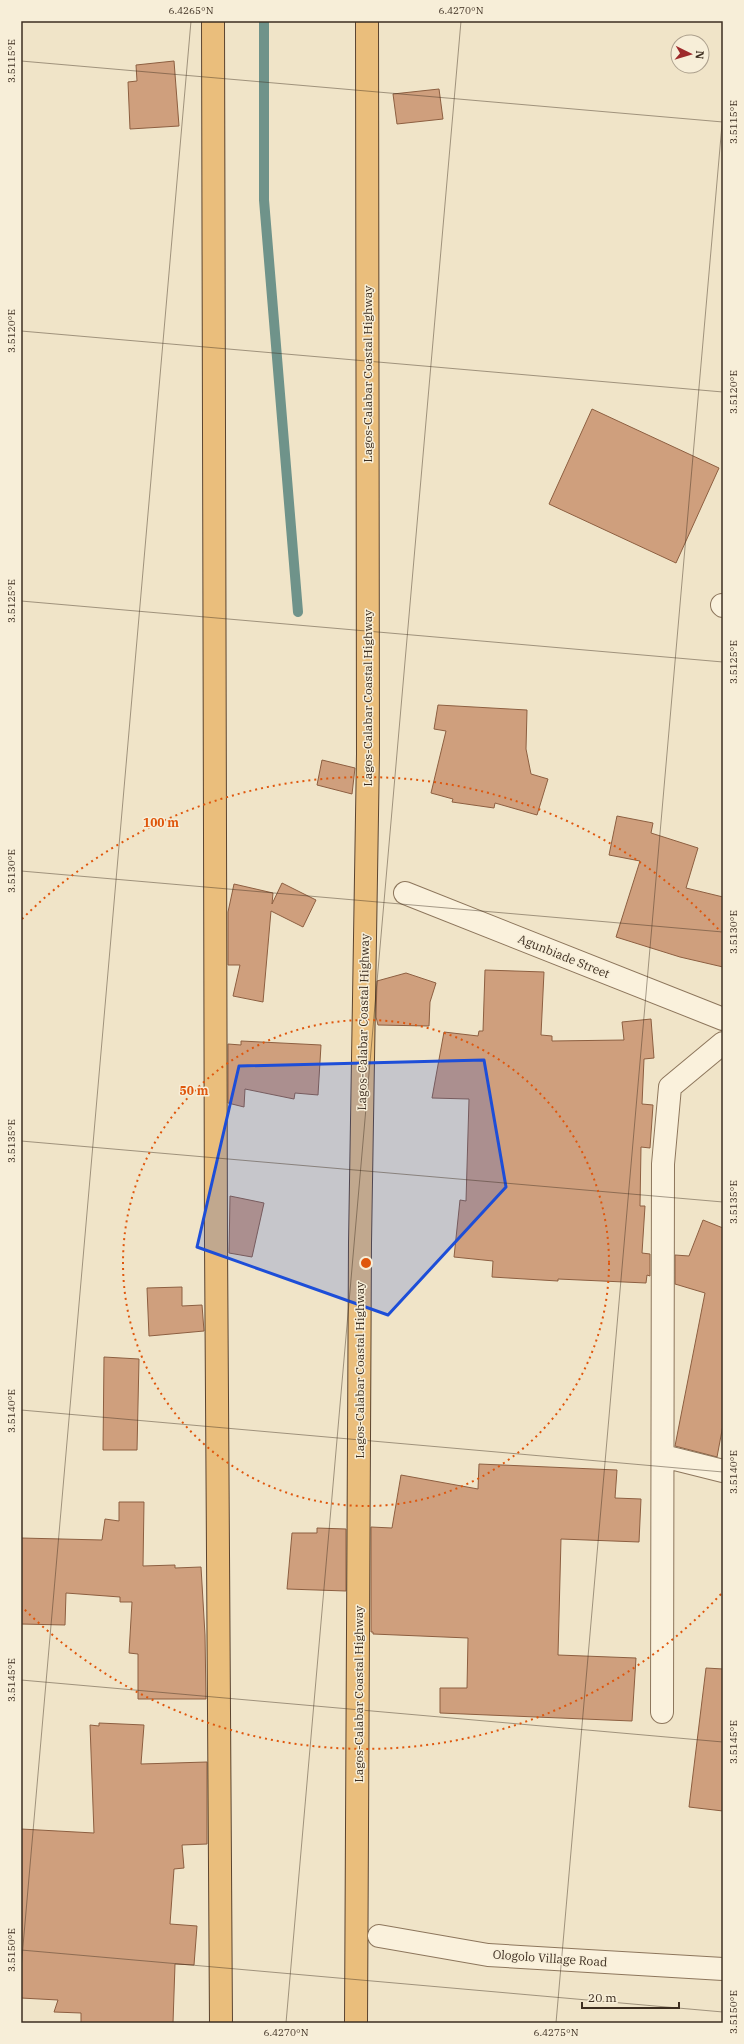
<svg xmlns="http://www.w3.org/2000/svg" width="744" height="2044" viewBox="0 0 744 2044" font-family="'IBM Plex Serif',serif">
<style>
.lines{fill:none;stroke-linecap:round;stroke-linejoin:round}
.stream{stroke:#6f938a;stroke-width:10}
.building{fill:#cf9f7d;stroke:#8d5f41}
.minor-casing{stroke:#8d765c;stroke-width:24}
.trunk-casing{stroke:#5b4430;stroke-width:24}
.minor{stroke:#faf1dc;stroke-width:22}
.trunk{stroke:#eabe7c;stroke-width:22}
.marked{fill:#1d4ed8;fill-opacity:0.2;stroke:#1d4ed8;stroke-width:3;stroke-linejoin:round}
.ticks{fill:none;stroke:#3d2e20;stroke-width:1;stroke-opacity:0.45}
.ring{fill:none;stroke:#df570d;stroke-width:2;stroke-dasharray:2 4}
.labels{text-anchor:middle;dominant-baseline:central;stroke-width:3;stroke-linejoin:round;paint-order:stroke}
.street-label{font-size:12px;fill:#3d2e20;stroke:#f7eed8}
.centre{fill:#df570d;stroke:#f7eed8;stroke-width:2}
.ring-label{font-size:12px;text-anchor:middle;font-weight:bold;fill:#df570d;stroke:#f7eed8;stroke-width:3;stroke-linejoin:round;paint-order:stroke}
.neatline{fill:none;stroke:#3d2e20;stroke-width:1.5}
.ticks-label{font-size:10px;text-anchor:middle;fill:#3d2e20}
</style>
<rect width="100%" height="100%" fill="#f0e4c8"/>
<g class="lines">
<path class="stream" d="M 264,21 L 264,200 L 298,612"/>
</g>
<path class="building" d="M 174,61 L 179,126 L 130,129 L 128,82 L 137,81 L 136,65 Z
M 439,89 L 443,119 L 397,124 L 393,94 Z
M 592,409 L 719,468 L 676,563 L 549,504 Z
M 438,705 L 527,710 L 526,749 L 531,774 L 548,779 L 537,815 L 495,803 L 494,808 L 452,802 L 453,799 L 431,793 L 446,731 L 434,729 Z
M 322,760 L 355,768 L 352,794 L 317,785 Z
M 617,816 L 653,823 L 651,833 L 698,848 L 686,888 L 723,897 L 723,967 L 680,957 L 616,937 L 640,861 L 609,855 Z
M 282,883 L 316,900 L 303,927 L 271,911 L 263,1002 L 233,996 L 240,965 L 228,965 L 228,912 L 234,884 L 273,893 L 272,904 Z
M 485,970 L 544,972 L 541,1035 L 552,1036 L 552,1041 L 624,1040 L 622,1022 L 651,1019 L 654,1058 L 644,1059 L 642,1104 L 653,1105 L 650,1148 L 641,1147 L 640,1206 L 645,1206 L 642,1253 L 650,1254 L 650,1276 L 647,1275 L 646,1283 L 558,1279 L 558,1281 L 492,1277 L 493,1261 L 454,1257 L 460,1200 L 466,1201 L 469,1099 L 432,1098 L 444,1032 L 478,1036 L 479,1031 L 483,1031 Z
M 406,973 L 436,983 L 430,1002 L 429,1026 L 378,1025 L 376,1017 L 377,981 Z
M 241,1041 L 321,1045 L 318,1095 L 295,1093 L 294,1099 L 245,1089 L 244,1107 L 228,1103 L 228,1044 L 241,1045 Z
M 230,1196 L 264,1203 L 252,1257 L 229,1253 Z
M 703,1220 L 723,1228 L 723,1425 L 717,1457 L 675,1446 L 705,1293 L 675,1284 L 675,1255 L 689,1256 Z
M 182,1287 L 182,1306 L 202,1305 L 204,1331 L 149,1336 L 147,1288 Z
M 104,1357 L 139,1359 L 137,1450 L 103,1450 Z
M 479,1464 L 617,1470 L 615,1498 L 641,1499 L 639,1542 L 561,1539 L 558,1655 L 636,1658 L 632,1721 L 440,1713 L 440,1688 L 467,1688 L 468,1638 L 373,1634 L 373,1632 L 371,1632 L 371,1527 L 392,1528 L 401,1475 L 478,1489 Z
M 119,1502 L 144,1502 L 143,1566 L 175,1565 L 175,1568 L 201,1567 L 205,1635 L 206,1699 L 138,1699 L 138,1654 L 129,1653 L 132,1602 L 120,1602 L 120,1597 L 66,1593 L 65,1625 L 21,1624 L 21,1538 L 102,1540 L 105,1519 L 119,1521 Z
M 317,1528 L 346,1529 L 346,1591 L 287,1589 L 292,1533 L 317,1533 Z
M 706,1668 L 723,1669 L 723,1811 L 689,1807 Z
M 99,1723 L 144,1725 L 141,1764 L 207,1762 L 207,1844 L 182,1845 L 184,1868 L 174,1869 L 170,1924 L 197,1926 L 194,1965 L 175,1964 L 173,2023 L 81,2023 L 81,2013 L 54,2012 L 58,2000 L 21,1998 L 21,1829 L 94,1833 L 90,1725 L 99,1726 Z"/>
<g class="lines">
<defs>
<path id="minor" d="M 722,605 L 723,606
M 405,893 L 723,1019
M 663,1456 L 723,1471
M 662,1712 L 663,1164 L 670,1087 L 723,1043
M 379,1936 L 488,1955 L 723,1969"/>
<path id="trunk" d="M 213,21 L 216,1242 L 221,2023
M 356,2023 L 360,1243 L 368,754 L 367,21"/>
</defs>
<use href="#minor" class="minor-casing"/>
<use href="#trunk" class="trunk-casing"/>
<use href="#minor" class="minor"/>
<use href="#trunk" class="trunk"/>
</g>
<path class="marked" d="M 484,1060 L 506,1187 L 388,1315 L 197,1247 L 239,1066 Z"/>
<path class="ticks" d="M 21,61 L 723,122M 21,331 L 723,392M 21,601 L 723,662M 21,871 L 723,932M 21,1141 L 723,1202M 21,1410 L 723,1472M 21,1680 L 723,1742M 21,1950 L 723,2012M 21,1969 L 191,21M 286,2023 L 461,21M 556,2023 L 723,113"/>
<g class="ring">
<circle cx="366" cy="1263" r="243"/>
<path d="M721 1594A486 486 0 0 1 22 1607M22 919A486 486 0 0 1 721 932"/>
</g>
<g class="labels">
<g class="street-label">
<text transform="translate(367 374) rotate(-90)">Lagos-Calabar Coastal Highway</text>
<text transform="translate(367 698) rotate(-90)">Lagos-Calabar Coastal Highway</text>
<text transform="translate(564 956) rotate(22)">Agunbiade Street</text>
<text transform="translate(363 1022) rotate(-89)">Lagos-Calabar Coastal Highway</text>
<text transform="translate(359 1370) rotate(-90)">Lagos-Calabar Coastal Highway</text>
<text transform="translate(358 1694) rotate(-90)">Lagos-Calabar Coastal Highway</text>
<text transform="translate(550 1958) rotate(4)">Ologolo Village Road</text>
</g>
</g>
<circle cx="366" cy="1263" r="6" class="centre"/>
<g class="ring-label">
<text x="161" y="827">100 m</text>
<text x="194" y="1095">50 m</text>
</g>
<rect width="744" height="2044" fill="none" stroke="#f7eed8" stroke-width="44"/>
<g transform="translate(690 54) rotate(95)"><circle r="19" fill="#f7eed8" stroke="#ada18e"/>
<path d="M0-3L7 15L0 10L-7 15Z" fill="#9e2a2b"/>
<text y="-6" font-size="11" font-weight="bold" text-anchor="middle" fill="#3d2e20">N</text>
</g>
<path d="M582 2002v6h97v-6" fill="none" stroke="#3d2e20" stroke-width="2"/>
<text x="588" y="2002" font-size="12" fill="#3d2e20" stroke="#f7eed8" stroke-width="3" paint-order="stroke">20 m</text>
<rect x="22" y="22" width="700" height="2000" class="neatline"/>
<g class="ticks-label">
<text x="191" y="14">6.4265°N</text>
<text x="461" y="14">6.4270°N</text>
<text transform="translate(11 61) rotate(-90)" y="4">3.5115°E</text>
<text transform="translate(733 122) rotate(-90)" y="4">3.5115°E</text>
<text transform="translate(11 331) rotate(-90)" y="4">3.5120°E</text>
<text transform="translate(733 392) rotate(-90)" y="4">3.5120°E</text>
<text transform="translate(11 601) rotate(-90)" y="4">3.5125°E</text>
<text transform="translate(733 662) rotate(-90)" y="4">3.5125°E</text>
<text transform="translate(11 871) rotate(-90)" y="4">3.5130°E</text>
<text transform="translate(733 932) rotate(-90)" y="4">3.5130°E</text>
<text transform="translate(11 1141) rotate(-90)" y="4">3.5135°E</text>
<text transform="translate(733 1202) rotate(-90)" y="4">3.5135°E</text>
<text transform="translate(11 1411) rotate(-90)" y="4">3.5140°E</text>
<text transform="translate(733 1472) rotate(-90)" y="4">3.5140°E</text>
<text transform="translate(11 1680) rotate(-90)" y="4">3.5145°E</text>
<text transform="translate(733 1742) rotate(-90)" y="4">3.5145°E</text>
<text transform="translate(11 1950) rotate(-90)" y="4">3.5150°E</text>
<text transform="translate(733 2012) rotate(-90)" y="4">3.5150°E</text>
<text x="286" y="2036">6.4270°N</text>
<text x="556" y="2036">6.4275°N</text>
</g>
</svg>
